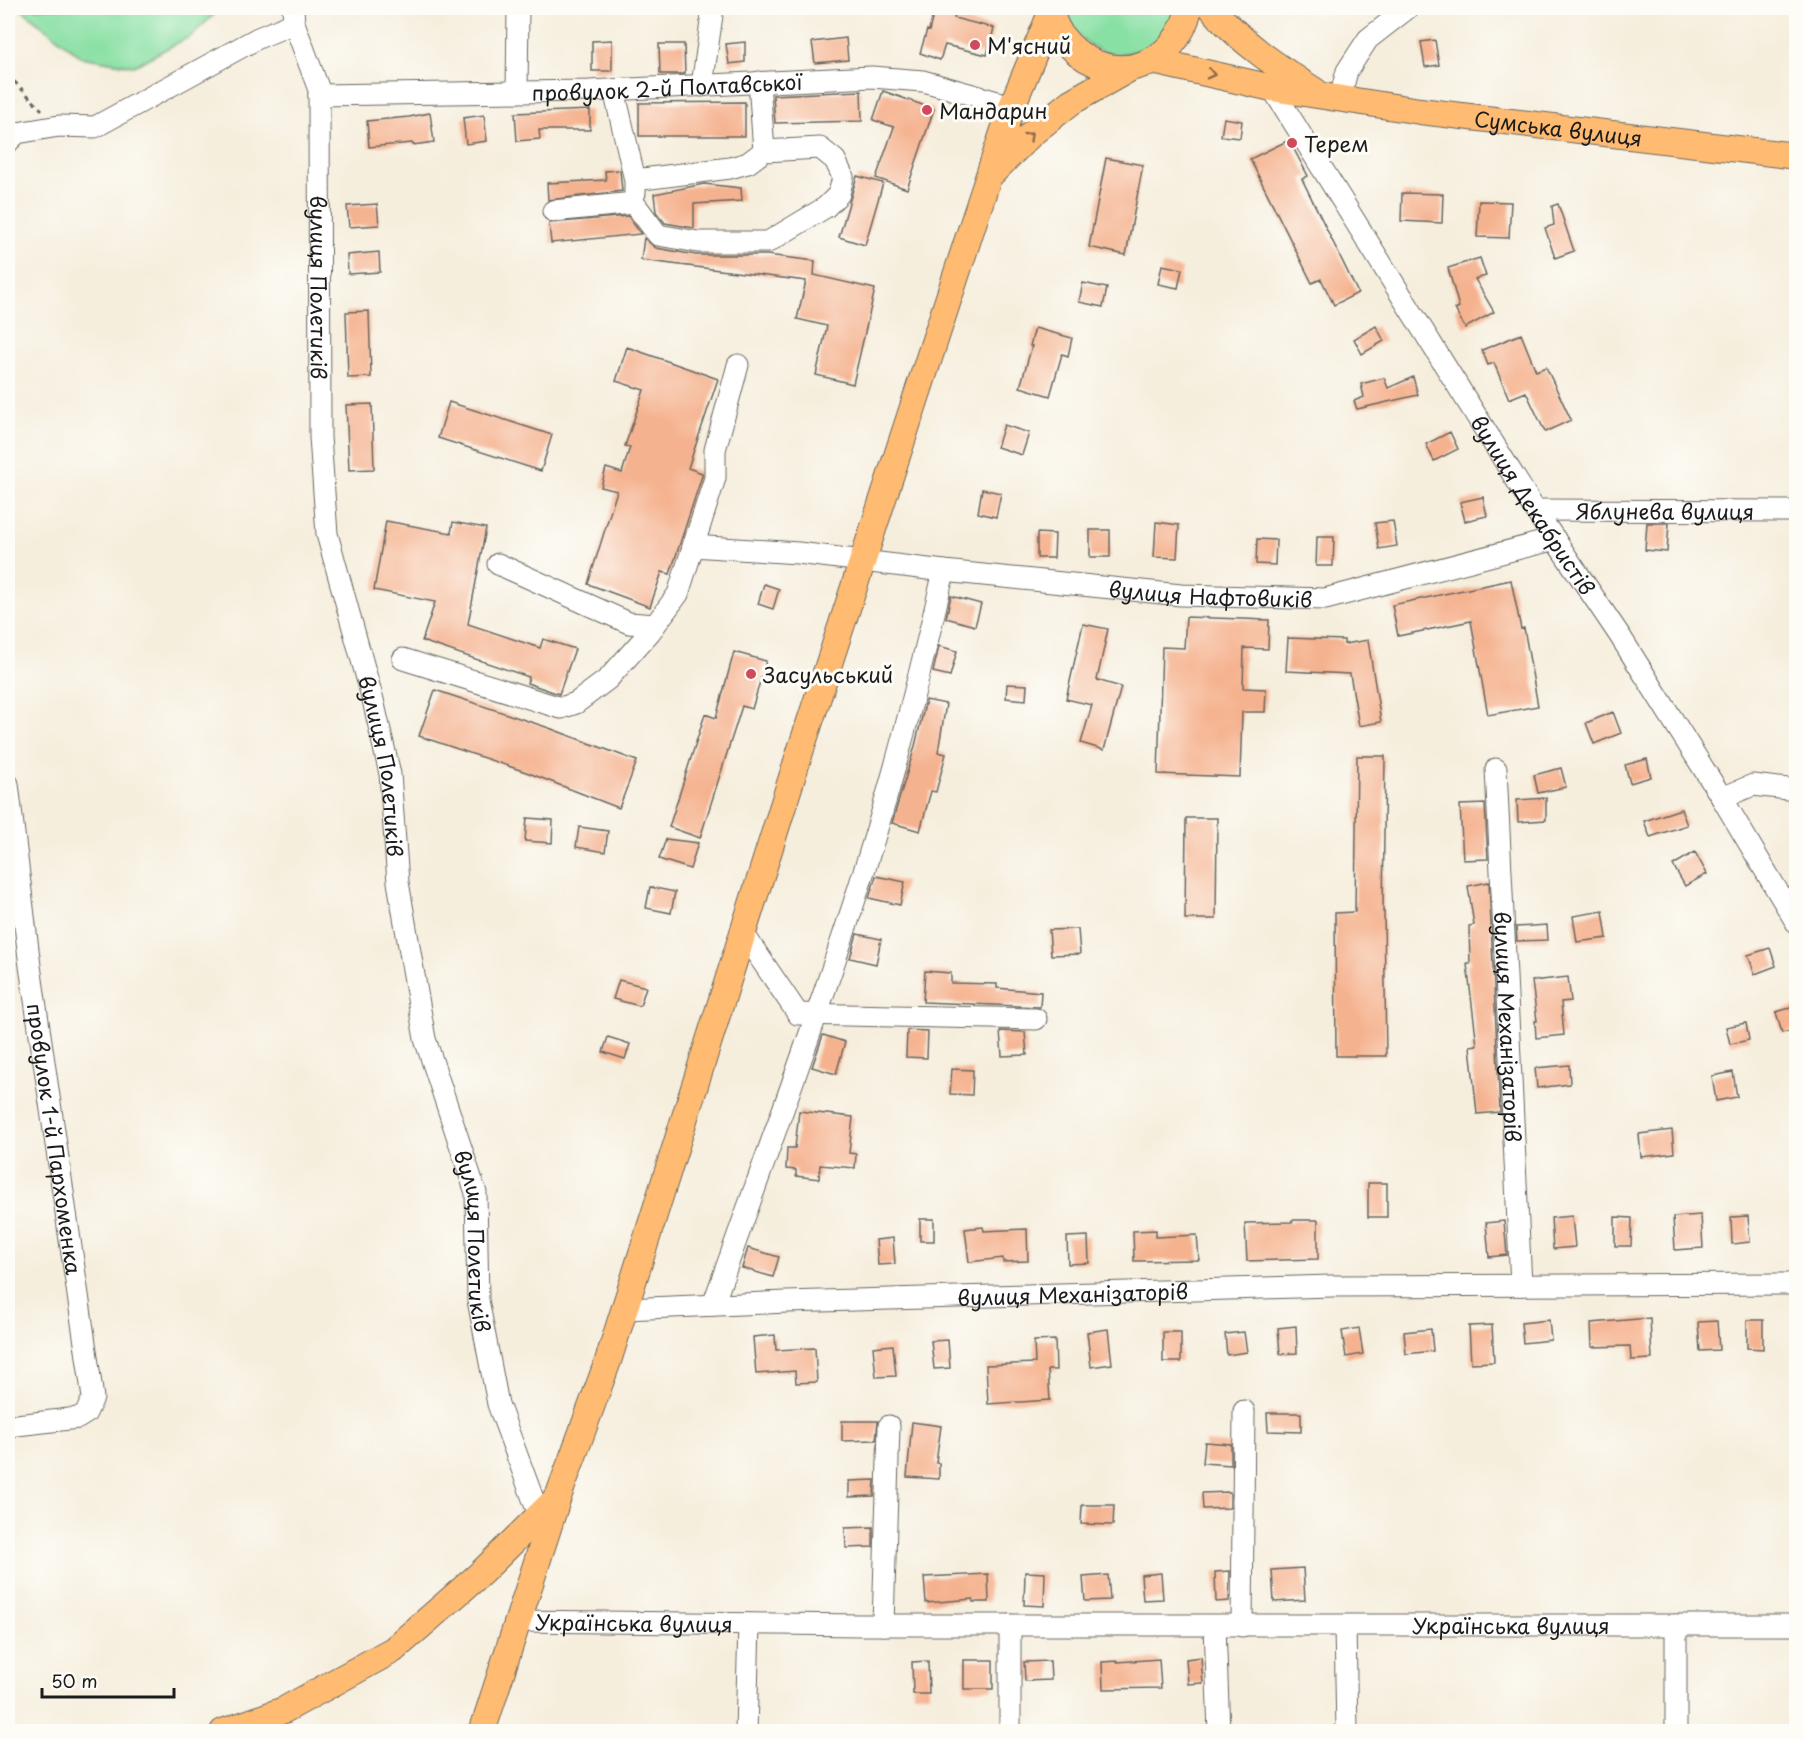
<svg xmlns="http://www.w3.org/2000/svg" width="1804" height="1739" viewBox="0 0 1804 1739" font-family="'Playpen Sans',sans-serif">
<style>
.green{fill:#89e0a4;stroke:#527e60;stroke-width:1.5}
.building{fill:#f5b28f}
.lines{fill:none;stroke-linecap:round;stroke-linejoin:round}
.minor-casing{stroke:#686660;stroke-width:23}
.major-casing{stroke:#686660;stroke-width:28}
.path{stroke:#686660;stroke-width:3;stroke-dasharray:4.5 4.5;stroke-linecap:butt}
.minor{stroke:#fff;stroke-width:21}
.major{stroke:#ffbb71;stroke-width:26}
.oneway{stroke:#8e6c46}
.poi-dot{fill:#d1495b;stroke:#fdfcf7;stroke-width:2}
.labels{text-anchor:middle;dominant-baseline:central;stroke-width:6;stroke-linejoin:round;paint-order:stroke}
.poi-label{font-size:21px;fill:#1c1c1c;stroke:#fdfcf7;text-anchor:start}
.street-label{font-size:21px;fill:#1c1c1c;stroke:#fdfcf7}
</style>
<rect width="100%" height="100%" fill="#fdfcf7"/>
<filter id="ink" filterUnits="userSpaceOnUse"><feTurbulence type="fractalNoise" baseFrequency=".0167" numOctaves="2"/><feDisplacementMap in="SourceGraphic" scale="12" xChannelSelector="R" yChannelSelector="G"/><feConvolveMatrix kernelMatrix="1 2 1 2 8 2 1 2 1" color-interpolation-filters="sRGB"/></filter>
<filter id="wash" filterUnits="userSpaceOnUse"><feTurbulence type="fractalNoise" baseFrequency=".008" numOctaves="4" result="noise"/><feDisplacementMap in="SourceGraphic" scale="24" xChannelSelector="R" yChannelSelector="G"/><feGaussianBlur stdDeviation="1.35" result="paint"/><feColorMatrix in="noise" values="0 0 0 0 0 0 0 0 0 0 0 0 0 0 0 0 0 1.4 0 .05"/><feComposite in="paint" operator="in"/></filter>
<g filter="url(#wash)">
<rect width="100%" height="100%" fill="#f6eedd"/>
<path class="green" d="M 20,8 L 221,8 L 191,36 L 134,66 L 81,57 Z
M 1065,8 L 1176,8 C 1167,48 1116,70 1084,40 C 1074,31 1070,20 1065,8 Z"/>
<g id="blocks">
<path class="building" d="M 935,8 L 957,8 L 954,18 L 994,28 L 987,55 L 945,45 L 940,60 L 920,53 L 927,30 L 929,31 Z
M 846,38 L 848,60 L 815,63 L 812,42 Z
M 612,40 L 612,71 L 592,71 L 592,41 Z
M 1435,40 L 1439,65 L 1425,67 L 1421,42 Z
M 745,42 L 745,62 L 729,64 L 726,44 Z
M 659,44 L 684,44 L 685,74 L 660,74 Z
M 861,91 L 862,121 L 775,123 L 773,95 Z
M 883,91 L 934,109 L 907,189 L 876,178 L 894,127 L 873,120 Z
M 745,102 L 745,136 L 639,136 L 639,103 Z
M 590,110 L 590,130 L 539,130 L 540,139 L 517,141 L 515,113 Z
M 430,113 L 434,142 L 413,145 L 412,143 L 369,147 L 367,121 L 409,117 Z
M 484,115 L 487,141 L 466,144 L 463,118 Z
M 1224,118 L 1242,121 L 1240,138 L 1221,136 Z
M 1289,140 L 1308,176 L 1302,179 L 1358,293 L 1334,305 L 1321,279 L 1312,283 L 1250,159 Z
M 1106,158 L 1143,165 L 1126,255 L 1089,247 Z
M 620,170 L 622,191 L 548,200 L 547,183 L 606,180 L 605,171 Z
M 857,176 L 883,183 L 865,245 L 839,237 Z
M 704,184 L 741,188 L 742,201 L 694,204 L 694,228 L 665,223 L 656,212 L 654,194 Z
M 1402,193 L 1443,194 L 1442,223 L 1401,221 Z
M 1479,201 L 1511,202 L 1509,238 L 1477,237 Z
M 377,204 L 379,225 L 349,227 L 347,206 Z
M 1558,204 L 1574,251 L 1555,258 L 1545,228 L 1554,225 L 1552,206 Z
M 628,216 L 641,234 L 551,243 L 549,223 Z
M 644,238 L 656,248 L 696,255 L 767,255 L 815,261 L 814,275 L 875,289 L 853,384 L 816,375 L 827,326 L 797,319 L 806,281 L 641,260 Z
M 379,252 L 380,272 L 348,274 L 347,255 Z
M 1480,258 L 1486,276 L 1475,279 L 1494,312 L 1465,328 L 1455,309 L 1459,307 L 1448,268 Z
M 1162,265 L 1182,269 L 1178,288 L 1158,284 Z
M 1083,283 L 1107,288 L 1103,307 L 1079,302 Z
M 369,311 L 371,377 L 348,378 L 346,312 Z
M 1376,326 L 1384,341 L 1362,354 L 1354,339 Z
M 1035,328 L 1072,338 L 1068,356 L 1062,354 L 1050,396 L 1020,387 L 1032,346 L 1030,346 Z
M 1521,334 L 1536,371 L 1546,367 L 1571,420 L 1545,432 L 1526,392 L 1509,399 L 1494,363 L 1488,365 L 1482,350 Z
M 627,347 L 718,379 L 688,468 L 702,473 L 702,476 L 670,574 L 662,572 L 650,607 L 588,584 L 617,491 L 601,487 L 606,468 L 622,473 L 630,447 L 625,446 L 644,390 L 616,381 Z
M 1413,377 L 1418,395 L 1357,409 L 1354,401 L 1364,397 L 1361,384 L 1384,378 L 1388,388 Z
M 449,402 L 552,435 L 541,471 L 438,438 Z
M 372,404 L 374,469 L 349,470 L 346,405 Z
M 1004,425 L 1029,433 L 1022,455 L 997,447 Z
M 1450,432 L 1458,449 L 1434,461 L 1426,444 Z
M 982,489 L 1001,493 L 996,517 L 978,513 Z
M 1483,497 L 1487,516 L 1465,521 L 1460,502 Z
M 386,521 L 451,533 L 453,522 L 486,528 L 468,624 L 540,648 L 543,639 L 575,649 L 559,694 L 527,683 L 529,677 L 422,641 L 435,602 L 374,590 Z
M 1393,521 L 1397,546 L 1379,549 L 1375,523 Z
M 1156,522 L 1179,525 L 1177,558 L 1154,557 Z
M 1647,523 L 1669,523 L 1667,552 L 1645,550 Z
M 1090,530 L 1110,530 L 1110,557 L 1090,557 Z
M 1037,533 L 1055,534 L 1054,558 L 1037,558 Z
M 1317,537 L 1334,537 L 1333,566 L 1316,566 Z
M 1257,539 L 1276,540 L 1275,565 L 1256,564 Z
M 1511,580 L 1521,629 L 1524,628 L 1538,706 L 1488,715 L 1471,621 L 1398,636 L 1392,605 Z
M 764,584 L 779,589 L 773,609 L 758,604 Z
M 951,596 L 981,604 L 975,626 L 946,618 Z
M 1186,617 L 1269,620 L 1268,649 L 1244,648 L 1243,688 L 1266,689 L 1265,712 L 1242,712 L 1240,777 L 1158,774 L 1162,647 L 1184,648 Z
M 1083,624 L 1108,629 L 1097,680 L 1121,687 L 1104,750 L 1081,743 L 1092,705 L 1066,699 Z
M 1288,638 L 1344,640 L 1344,644 L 1368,640 L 1381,722 L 1359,726 L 1350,674 L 1286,671 Z
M 939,646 L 957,651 L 950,676 L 933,672 Z
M 734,652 L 766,661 L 752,709 L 742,706 L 700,838 L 669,827 L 705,714 L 716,718 Z
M 1007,684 L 1027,685 L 1026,700 L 1006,698 Z
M 435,690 L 549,728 L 637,761 L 619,808 L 526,772 L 419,736 Z
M 926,700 L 946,704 L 938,752 L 946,754 L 936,792 L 931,791 L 920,831 L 892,823 L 915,746 Z
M 1613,712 L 1621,733 L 1594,744 L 1586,723 Z
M 1357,756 L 1385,756 L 1383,912 L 1384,912 L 1386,1056 L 1336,1056 L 1335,913 L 1355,912 Z
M 1647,759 L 1651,777 L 1630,783 L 1625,765 Z
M 1561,768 L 1566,787 L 1538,793 L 1534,775 Z
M 1546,798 L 1546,820 L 1518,822 L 1517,800 Z
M 1485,804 L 1488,859 L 1463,860 L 1460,805 Z
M 1681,809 L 1687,825 L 1650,837 L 1644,821 Z
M 527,818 L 553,820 L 552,843 L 525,841 Z
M 1186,818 L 1217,818 L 1216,919 L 1185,919 Z
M 579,827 L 608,831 L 605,852 L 576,847 Z
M 666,839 L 698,843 L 690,869 L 659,859 Z
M 1695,852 L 1707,874 L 1685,886 L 1673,865 Z
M 876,876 L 905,882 L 900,905 L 869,898 Z
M 1489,882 L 1500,1112 L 1477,1114 L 1470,1046 L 1477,1045 L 1467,964 L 1470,964 L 1469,926 L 1474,925 L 1468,886 Z
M 650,887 L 675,892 L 671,913 L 646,908 Z
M 1603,911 L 1607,938 L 1577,942 L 1573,916 Z
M 1547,925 L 1548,940 L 1517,941 L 1516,927 Z
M 1078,929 L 1080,954 L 1051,955 L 1049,930 Z
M 857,934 L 881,939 L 876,964 L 850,958 Z
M 1770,948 L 1776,966 L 1755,974 L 1748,955 Z
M 925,971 L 951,973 L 951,983 L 997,984 L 997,988 L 1041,992 L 1040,1007 L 923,1002 Z
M 1568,977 L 1571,1001 L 1561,1002 L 1564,1035 L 1536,1038 L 1535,1021 L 1537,1021 L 1532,981 Z
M 619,980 L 646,987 L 640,1006 L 613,999 Z
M 1797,1006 L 1797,1029 L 1782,1033 L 1776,1012 Z
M 1746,1023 L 1749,1040 L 1730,1044 L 1726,1027 Z
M 907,1030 L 928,1031 L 927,1058 L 906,1057 Z
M 1000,1031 L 1025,1032 L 1027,1055 L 1002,1056 Z
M 823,1035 L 845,1042 L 836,1074 L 812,1067 Z
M 608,1037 L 630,1044 L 625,1059 L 603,1052 Z
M 1569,1065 L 1570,1084 L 1537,1088 L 1535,1068 Z
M 952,1069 L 973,1070 L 972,1095 L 950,1094 Z
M 1733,1072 L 1737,1097 L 1716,1101 L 1712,1076 Z
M 799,1111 L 853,1117 L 849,1153 L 856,1154 L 855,1168 L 820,1165 L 819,1179 L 796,1176 L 796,1170 L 786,1169 L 787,1148 L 795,1148 Z
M 1672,1130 L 1674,1153 L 1641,1157 L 1639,1134 Z
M 1368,1183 L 1387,1183 L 1387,1217 L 1368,1217 Z
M 1701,1215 L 1703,1248 L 1675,1250 L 1673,1217 Z
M 1572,1216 L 1575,1247 L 1553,1249 L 1551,1218 Z
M 1748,1216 L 1750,1242 L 1732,1244 L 1731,1217 Z
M 1615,1217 L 1632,1218 L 1631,1246 L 1615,1246 Z
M 920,1219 L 934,1219 L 934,1241 L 920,1241 Z
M 1292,1220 L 1318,1220 L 1318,1259 L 1247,1261 L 1245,1223 L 1292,1222 Z
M 1504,1221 L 1507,1255 L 1489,1257 L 1486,1223 Z
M 983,1227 L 984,1231 L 1027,1229 L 1028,1261 L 1003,1262 L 1003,1258 L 969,1262 L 965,1229 Z
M 1156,1230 L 1156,1237 L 1197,1235 L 1199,1260 L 1134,1261 L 1133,1231 Z
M 1088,1236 L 1089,1263 L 1068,1264 L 1067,1237 Z
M 893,1238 L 895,1264 L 878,1265 L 876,1240 Z
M 748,1248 L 779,1257 L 773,1277 L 742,1268 Z
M 1650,1318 L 1652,1359 L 1631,1360 L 1630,1346 L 1592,1347 L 1591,1323 Z
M 1549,1320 L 1551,1340 L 1523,1343 L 1521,1323 Z
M 1747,1320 L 1763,1320 L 1763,1349 L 1747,1348 Z
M 1717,1321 L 1719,1350 L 1700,1351 L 1698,1322 Z
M 1492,1325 L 1494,1362 L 1471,1363 L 1469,1326 Z
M 1296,1326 L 1297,1353 L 1280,1354 L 1278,1328 Z
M 1359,1328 L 1363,1354 L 1346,1357 L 1342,1331 Z
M 1108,1329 L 1112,1364 L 1091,1367 L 1087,1332 Z
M 1431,1329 L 1433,1351 L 1406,1354 L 1404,1332 Z
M 1163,1332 L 1181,1332 L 1181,1362 L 1163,1362 Z
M 1244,1332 L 1247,1352 L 1227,1355 L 1225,1334 Z
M 775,1335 L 776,1350 L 815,1348 L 817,1382 L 796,1383 L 795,1371 L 756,1374 L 753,1337 Z
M 948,1340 L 950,1368 L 934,1369 L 931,1341 Z
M 1055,1340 L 1056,1370 L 1048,1370 L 1050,1400 L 988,1404 L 986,1365 L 1035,1363 L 1034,1341 Z
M 893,1345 L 896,1376 L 876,1377 L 873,1347 Z
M 1267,1413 L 1301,1413 L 1301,1432 L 1268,1431 Z
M 842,1421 L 878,1421 L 876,1440 L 842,1441 Z
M 912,1422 L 941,1426 L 936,1463 L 939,1463 L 939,1479 L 907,1477 Z
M 1205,1442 L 1231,1444 L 1231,1465 L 1203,1463 Z
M 875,1480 L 874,1496 L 849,1497 L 849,1481 Z
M 1230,1492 L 1230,1508 L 1203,1509 L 1202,1493 Z
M 1082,1505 L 1114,1505 L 1113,1525 L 1081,1524 Z
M 873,1527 L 873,1547 L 846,1548 L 845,1528 Z
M 1303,1568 L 1305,1600 L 1274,1602 L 1272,1570 Z
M 1230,1571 L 1229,1601 L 1216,1602 L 1215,1572 Z
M 1025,1572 L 1045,1573 L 1044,1606 L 1024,1605 Z
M 1161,1573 L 1163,1599 L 1143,1600 L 1141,1575 Z
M 988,1574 L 989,1602 L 973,1602 L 973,1599 L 926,1603 L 924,1577 Z
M 1108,1575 L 1110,1600 L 1085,1601 L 1083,1577 Z
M 1201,1657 L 1203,1683 L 1188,1684 L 1186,1659 Z
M 1159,1659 L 1161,1688 L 1103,1689 L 1102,1662 L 1118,1661 L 1118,1662 Z
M 964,1660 L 993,1660 L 993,1689 L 964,1689 Z
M 928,1661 L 929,1694 L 913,1694 L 912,1662 Z
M 1050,1661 L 1051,1680 L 1025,1681 L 1024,1662 Z"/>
</g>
</g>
<g filter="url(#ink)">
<use href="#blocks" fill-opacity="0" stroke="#686660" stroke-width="1.5"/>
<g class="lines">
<defs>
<g id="minor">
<path id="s1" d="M 293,8 L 294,23 L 319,90 L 320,437 L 327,534 L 373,700 L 390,774 L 398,882 L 425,1039 L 476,1193 L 478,1300 L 498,1404 L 539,1515"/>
<path d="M 759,82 L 764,151"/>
<path d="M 702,86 L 713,8"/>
<path id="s2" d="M 1272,88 L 1535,510 L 1620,636 L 1722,798 L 1796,922"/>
<path d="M 614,90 L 635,180 L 635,193"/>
<path d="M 517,92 L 518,8"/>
<path id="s3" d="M 319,95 L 589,91 L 872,77 L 923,81 L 1012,106"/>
<path d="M 1340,98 L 1347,71 L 1368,39 L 1408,8"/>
<path d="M 8,142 L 17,133 L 59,126 L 95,127 L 258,38 L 294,23"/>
<path d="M 553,211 L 634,203 L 658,235 L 698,242 L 768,242 L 826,207 L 839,194 L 843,177 L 835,160 L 820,148 L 764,151 L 748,163 L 730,168 L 635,180"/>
<path id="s4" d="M 1535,510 L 1796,511"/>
<path id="s5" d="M 693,546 L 798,553 L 944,571 L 1181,595 L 1325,599 L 1555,539"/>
<path d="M 498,564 L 629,623 L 655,625"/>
<path d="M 403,659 L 561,708 L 576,703 L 608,679 L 650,632 L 678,594 L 715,478 L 715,450 L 738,365"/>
<path id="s6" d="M 1496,769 L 1521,1285"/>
<path id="s7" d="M 8,784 L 30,966 L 93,1398 L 86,1413 L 78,1418 L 8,1426"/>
<path d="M 1722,798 L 1753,785 L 1796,790"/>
<path d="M 743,933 L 798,1014 L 1036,1019"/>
<path d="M 713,1305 C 768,1150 826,996 874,839 C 901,751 923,661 944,571"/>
<path id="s8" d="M 625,1309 L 787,1302 L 1332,1286 L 1796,1284"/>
<path id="s9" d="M 518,1621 L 861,1625 L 1796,1625"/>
<path d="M 883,1625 L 889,1426"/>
<path d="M 1676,1625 L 1676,1732"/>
<path d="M 1215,1626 L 1219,1732"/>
<path d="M 1242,1626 L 1244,1411"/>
<path d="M 1345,1626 L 1347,1732"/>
<path d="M 746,1732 L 749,1624"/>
<path d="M 1010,1732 L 1010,1625"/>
</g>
<g id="major">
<path d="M 1051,8 C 1051,21 1060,36 1069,45 C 1112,89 1177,67 1189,8"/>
<path d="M 1212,8 C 1240,42 1278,67 1315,91"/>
<path id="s10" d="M 1153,61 L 1272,88 L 1420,111 L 1796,156"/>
<path d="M 992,173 L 1032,133 L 1071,102 L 1129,69"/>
<path d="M 223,1732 L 284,1710 L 393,1650 L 480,1574 L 558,1497 L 608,1361 L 799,755 L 988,178 L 1012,106 L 1051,13"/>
<path d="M 482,1732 L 557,1500"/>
</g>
</defs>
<use href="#minor" class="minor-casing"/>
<use href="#major" class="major-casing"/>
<path class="path" d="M 8,75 L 42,110"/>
<use href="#minor" class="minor"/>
<use href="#major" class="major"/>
</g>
<defs><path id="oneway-chevron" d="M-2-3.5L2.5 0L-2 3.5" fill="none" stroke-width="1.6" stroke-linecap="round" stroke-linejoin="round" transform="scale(1.5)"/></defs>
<g class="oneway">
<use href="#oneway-chevron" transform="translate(1211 74) rotate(13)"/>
<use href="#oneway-chevron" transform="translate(1029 136) rotate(-43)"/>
</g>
</g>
<g class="poi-dot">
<circle cx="975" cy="45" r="6"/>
<circle cx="927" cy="110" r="6"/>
<circle cx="1292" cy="143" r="6"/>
<circle cx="751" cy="674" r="6"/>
</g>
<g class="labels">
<g class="poi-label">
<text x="987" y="45">М'ясний</text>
<text x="939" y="110">Мандарин</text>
<text x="1304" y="143">Терем</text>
<text x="763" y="674">Засульський</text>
</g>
<g class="street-label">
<text stroke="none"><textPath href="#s3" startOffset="348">провулок 2-й Полтавської</textPath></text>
<text stroke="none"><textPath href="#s10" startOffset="411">Сумська вулиця</textPath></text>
<text stroke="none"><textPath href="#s1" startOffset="284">вулиця Полетиків</textPath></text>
<text stroke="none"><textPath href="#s2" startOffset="492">вулиця Декабристів</textPath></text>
<text stroke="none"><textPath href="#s4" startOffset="130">Яблунева вулиця</textPath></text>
<text stroke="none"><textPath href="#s5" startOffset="520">вулиця Нафтовиків</textPath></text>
<text stroke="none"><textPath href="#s1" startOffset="770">вулиця Полетиків</textPath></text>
<text stroke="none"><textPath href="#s6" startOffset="258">вулиця Механізаторів</textPath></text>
<text stroke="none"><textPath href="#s7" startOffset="358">провулок 1-й Пархоменка</textPath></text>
<text stroke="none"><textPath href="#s1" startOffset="1256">вулиця Полетиків</textPath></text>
<text stroke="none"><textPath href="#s8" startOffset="448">вулиця Механізаторів</textPath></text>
<text stroke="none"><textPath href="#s9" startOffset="116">Українська вулиця</textPath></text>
<text stroke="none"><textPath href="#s9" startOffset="993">Українська вулиця</textPath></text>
</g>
</g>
<rect width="1804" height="1739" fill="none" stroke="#fdfcf7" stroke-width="30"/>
<path d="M42 1688v9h132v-9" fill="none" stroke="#1c1c1c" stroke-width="3"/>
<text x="51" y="1688" font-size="18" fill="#1c1c1c" stroke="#fdfcf7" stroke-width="4.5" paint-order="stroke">50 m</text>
</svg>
